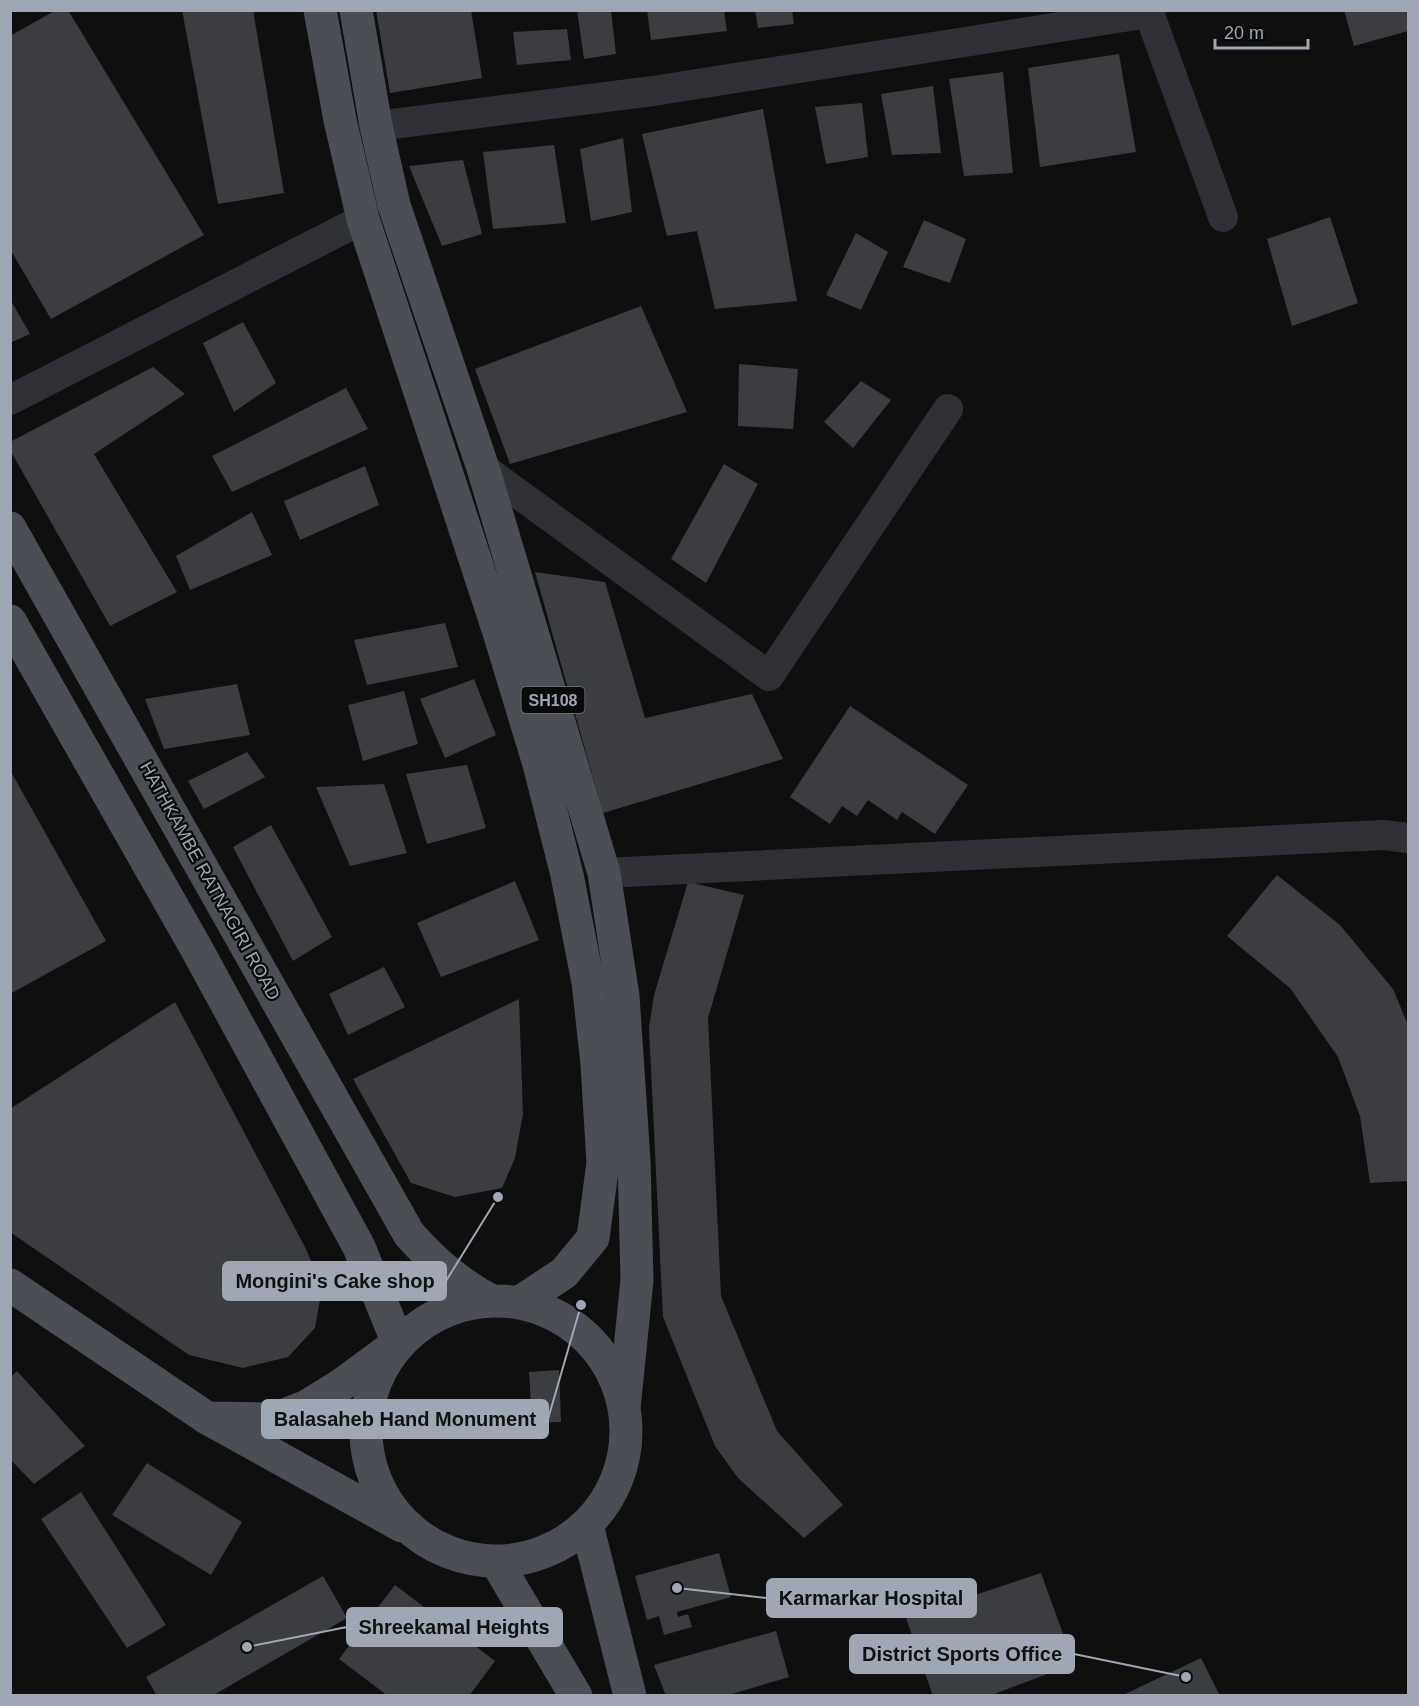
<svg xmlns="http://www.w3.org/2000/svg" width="1419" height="1706" viewBox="0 0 1419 1706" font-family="Arial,sans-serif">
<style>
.building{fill:#3b3d41}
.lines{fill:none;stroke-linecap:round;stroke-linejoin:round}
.minor{stroke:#2f3136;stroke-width:30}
.primary{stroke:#4b4e55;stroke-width:33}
.labels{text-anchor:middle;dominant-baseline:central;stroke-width:4.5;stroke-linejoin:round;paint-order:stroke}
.shield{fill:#0a0a0b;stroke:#727881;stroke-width:1.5}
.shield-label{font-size:16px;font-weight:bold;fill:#9ea7b3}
.street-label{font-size:18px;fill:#9ea7b3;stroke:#0a0a0b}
.leader{fill:none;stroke:#9ea7b3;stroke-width:2}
.callout-dot{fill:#9ea7b3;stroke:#0a0a0b;stroke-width:2}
.callout{fill:#9ea7b3;stroke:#9ea7b3;stroke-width:2}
.callout-label{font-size:20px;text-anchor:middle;font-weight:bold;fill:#111}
</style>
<rect width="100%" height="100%" fill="#0f0f10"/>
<path class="building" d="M 56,10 L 68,10 L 204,235 L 51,319 L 10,249 L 10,36 Z
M 182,10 L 253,10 L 284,193 L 218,204 Z
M 376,10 L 471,10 L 482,78 L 390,93 Z
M 577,10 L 611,10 L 616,54 L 584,59 Z
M 647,10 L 724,10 L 727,31 L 651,40 Z
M 755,10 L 792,10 L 794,24 L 758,28 Z
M 1344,10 L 1408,10 L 1408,31 L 1354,46 Z
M 567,29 L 571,60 L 517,65 L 513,32 Z
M 1119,54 L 1136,152 L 1040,167 L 1028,68 Z
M 1003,72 L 1013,173 L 964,176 L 949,79 Z
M 933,86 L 941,153 L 892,155 L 881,94 Z
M 862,103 L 868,157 L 826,164 L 815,107 Z
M 763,109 L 797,301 L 715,309 L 697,231 L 667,236 L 642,134 Z
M 623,138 L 632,212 L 591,221 L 580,149 Z
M 554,145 L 566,223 L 493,229 L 483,152 Z
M 463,160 L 482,234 L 442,246 L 409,166 Z
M 1330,217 L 1358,303 L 1292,326 L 1267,239 Z
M 924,220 L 966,239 L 950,283 L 903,267 Z
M 856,233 L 888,252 L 861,310 L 826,295 Z
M 10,299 L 30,334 L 10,343 Z
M 641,306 L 687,412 L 510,464 L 475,369 Z
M 243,322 L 276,383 L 234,412 L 203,343 Z
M 739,364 L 798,369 L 793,429 L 738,426 Z
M 153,367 L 185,394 L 94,454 L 177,592 L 110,626 L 10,450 L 10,442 Z
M 861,381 L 891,400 L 853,448 L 824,422 Z
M 346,388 L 368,429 L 232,492 L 212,456 Z
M 724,464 L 758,484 L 706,583 L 671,559 Z
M 365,466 L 379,505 L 300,540 L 284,501 Z
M 252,512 L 272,555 L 190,590 L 176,556 Z
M 535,572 L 605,582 L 645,718 L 752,694 L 783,759 L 603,813 Z
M 445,623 L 458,667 L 367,685 L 354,640 Z
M 474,679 L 496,735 L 445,758 L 420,699 Z
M 237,684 L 250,735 L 164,749 L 145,699 Z
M 404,691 L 418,744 L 363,761 L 348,705 Z
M 850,706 L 968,785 L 935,834 L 902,812 L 897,820 L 868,800 L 857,816 L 842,806 L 830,824 L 790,797 Z
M 247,752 L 265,777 L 204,809 L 188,781 Z
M 467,765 L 486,828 L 427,844 L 406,774 Z
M 10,770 L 106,941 L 10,994 Z
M 384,784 L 407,853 L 350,866 L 316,787 Z
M 271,825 L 332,937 L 293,961 L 233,847 Z
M 1277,875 L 1340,925 L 1393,989 L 1408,1025 L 1408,1181 L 1370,1183 L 1360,1116 L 1338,1057 L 1290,988 L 1227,936 Z
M 515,881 L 539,940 L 441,977 L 417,923 Z
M 688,882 L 744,895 L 708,1018 L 721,1296 L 777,1431 L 843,1505 L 804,1538 L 738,1478 L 715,1446 L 663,1317 L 649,1028 L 654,995 Z
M 384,967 L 405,1007 L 348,1035 L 329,994 Z
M 519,999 L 523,1114 L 515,1158 L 502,1188 L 455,1197 L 411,1183 L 353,1079 Z
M 175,1002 L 306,1249 L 322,1288 L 315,1328 L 288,1357 L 243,1368 L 189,1355 L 10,1232 L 10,1109 Z
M 559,1370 L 561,1422 L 532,1423 L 529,1372 Z
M 17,1371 L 85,1446 L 34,1484 L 10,1459 L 10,1378 Z
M 147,1463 L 242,1522 L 211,1575 L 112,1515 Z
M 81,1492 L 166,1625 L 127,1648 L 41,1519 Z
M 719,1553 L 731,1597 L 677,1612 L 678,1617 L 688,1614 L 692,1627 L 664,1635 L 659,1616 L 647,1620 L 635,1576 Z
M 1041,1573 L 1074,1664 L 989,1696 L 933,1696 L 906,1618 Z
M 323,1576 L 347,1618 L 212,1696 L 157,1696 L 146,1677 Z
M 395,1585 L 495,1661 L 469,1696 L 388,1696 L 339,1659 Z
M 776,1631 L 789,1677 L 725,1696 L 666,1696 L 654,1665 Z
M 1201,1658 L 1220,1696 L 1121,1696 Z"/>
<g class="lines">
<path class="minor" d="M 1148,10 L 1223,217
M 376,126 L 653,91 L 1149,13
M 10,400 L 363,219
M 483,468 L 769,676 L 948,409
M 604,873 L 1383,835 L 1408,838"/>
<path class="primary" d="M 320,10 L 340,120 L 363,219 L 498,629 L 539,764 L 567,875 L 588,982 L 597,1064 L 603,1163 L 593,1238 L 564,1273 L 520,1302
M 356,10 L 376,126 L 394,205 L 483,468 L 604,873 L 623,996 L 634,1160 L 637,1280 L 624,1408
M 10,528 L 409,1234 C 435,1263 457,1282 491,1301
M 10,621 L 195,946 L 359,1247 L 398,1343 L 341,1385 L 307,1406 L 274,1419 L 207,1418
M 10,1285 L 207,1418 L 402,1526
M366 1431a130 130 0 1 1 260 0a130 130 0 1 1-260 0Z
M 587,1525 L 630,1696
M 497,1563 L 576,1696"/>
</g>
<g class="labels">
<rect class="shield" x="521.5" y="687" width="63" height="26" rx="4.5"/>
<g class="shield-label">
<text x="553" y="700">SH108</text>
</g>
<g class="street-label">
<text transform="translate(210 881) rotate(61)">HATHKAMBE RATNAGIRI ROAD</text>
</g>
</g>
<path class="leader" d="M498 1197L446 1281M581 1305L548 1419M677 1588L767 1598M247 1647L347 1627M1186 1677L1074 1654"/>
<g class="callout-dot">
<circle cx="498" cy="1197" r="6"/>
<circle cx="581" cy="1305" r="6"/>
<circle cx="677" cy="1588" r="6"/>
<circle cx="247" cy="1647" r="6"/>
<circle cx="1186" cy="1677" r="6"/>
</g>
<g class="callout">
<rect x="223" y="1262" width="223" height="38" rx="6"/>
<rect x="262" y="1400" width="286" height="38" rx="6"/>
<rect x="767" y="1579" width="209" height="38" rx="6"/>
<rect x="347" y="1608" width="215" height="38" rx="6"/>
<rect x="850" y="1635" width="224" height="38" rx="6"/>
</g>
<g class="callout-label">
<text x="335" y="1288">Mongini's Cake shop</text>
<text x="405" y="1426">Balasaheb Hand Monument</text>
<text x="871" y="1605">Karmarkar Hospital</text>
<text x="454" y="1634">Shreekamal Heights</text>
<text x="962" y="1661">District Sports Office</text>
</g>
<rect width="1419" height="1706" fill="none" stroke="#9ea7b3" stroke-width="24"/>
<path d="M1215 39v9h93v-9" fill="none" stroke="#9ea7b3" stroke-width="3"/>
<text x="1224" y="39" font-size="18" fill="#9ea7b3" stroke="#0a0a0b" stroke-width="4.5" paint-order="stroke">20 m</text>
</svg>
